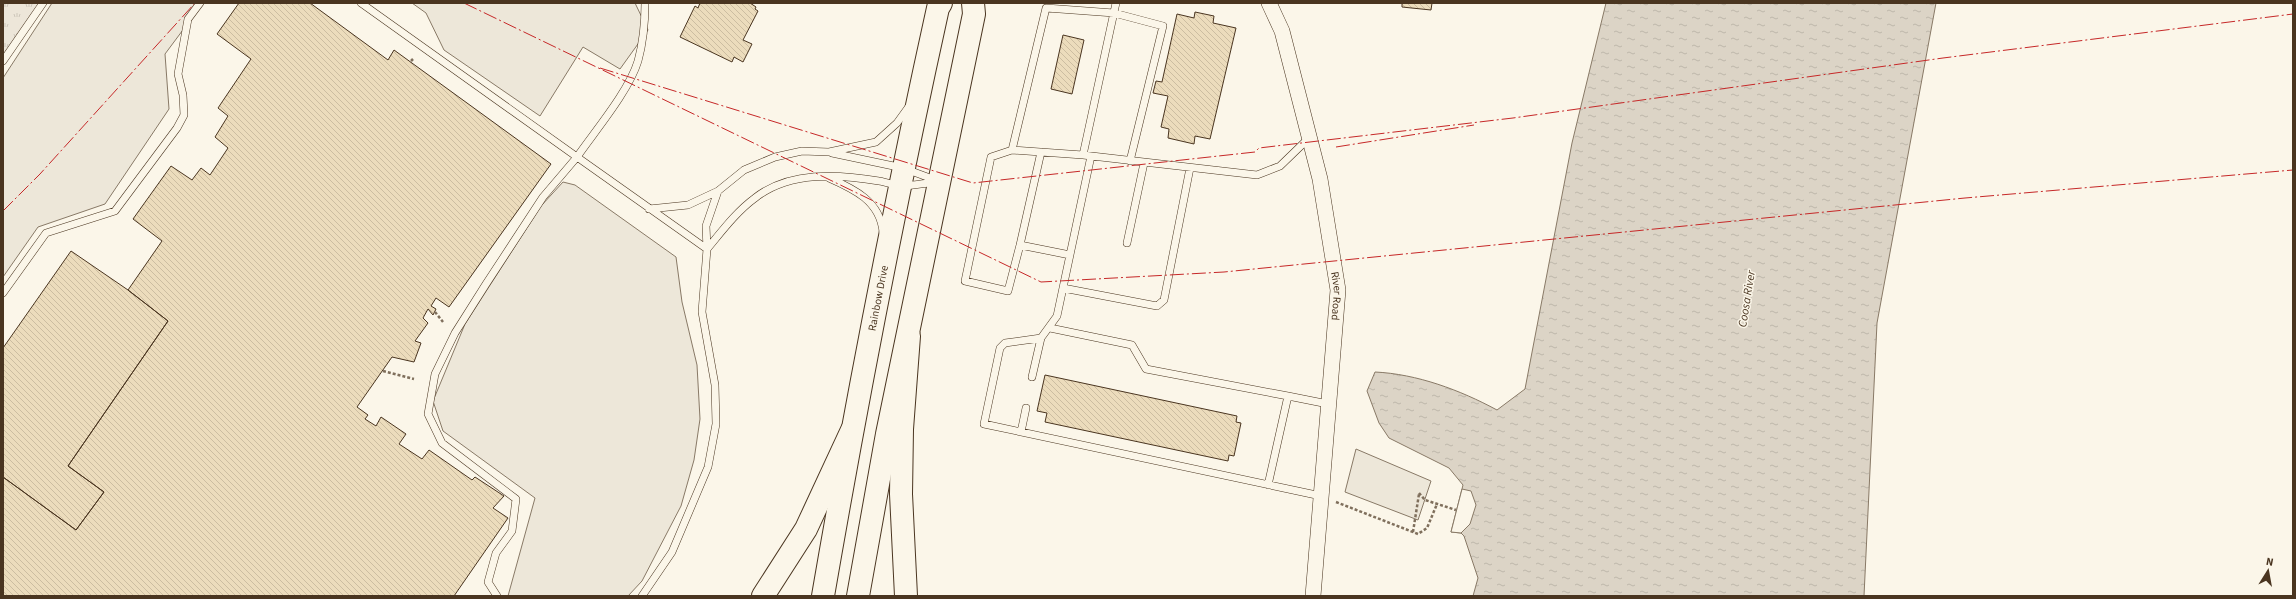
<svg xmlns="http://www.w3.org/2000/svg" width="2296" height="599" viewBox="0 0 2296 599" font-family="'Source Sans 3',sans-serif">
<style>
.park{fill:url(#park-tufts);stroke:#887966}
.parking{fill:#ede7d9;stroke:#887966}
.water{fill:url(#water-ripples);stroke:#887966}
.pier{fill:#fbf6e9;stroke:#887966}
.building{fill:url(#building-back-hatch);stroke:#4a3520}
.lines{fill:none;stroke-linecap:round;stroke-linejoin:round}
.lane-casing{stroke:#4a3520;stroke-width:8}
.street-casing{stroke:#4a3520;stroke-width:16}
.primary-casing{stroke:#4a3520;stroke-width:24}
.highway-casing{stroke:#4a3520;stroke-width:24}
.path{stroke:#7f6f5c;stroke-width:2.5;stroke-dasharray:3 2;stroke-linecap:butt}
.lane{stroke:#fbf6e9;stroke-width:7}
.street{stroke:#fbf6e9;stroke-width:15}
.primary{stroke:#fbf6e9;stroke-width:22}
.highway{stroke:#fbf6e9;stroke-width:22}
.power{stroke:#c62828;stroke-width:1;stroke-dasharray:14 3 2 3;stroke-linecap:butt}
.labels{text-anchor:middle;dominant-baseline:central;stroke-width:3;stroke-linejoin:round;paint-order:stroke}
.street-label{font-size:11px;fill:#4a3520;stroke:#fbf6e9}
.water-label{font-size:12px;font-style:italic;fill:#4a3520;stroke:#fbf6e9}
</style>
<defs>
<pattern id="park-tufts" width="24" height="20" patternUnits="userSpaceOnUse"><rect width="24" height="20" fill="#ede6d9"/><path d="M3 7l-1-3M5 7V3M7 7l1-3M15 17l-1-3M17 17v-4M19 17l1-3" fill="none" stroke="#cdc6ba"/></pattern>
<pattern id="water-ripples" width="26" height="14" patternUnits="userSpaceOnUse"><rect width="26" height="14" fill="#dcd4c6"/><path d="M2 4q2-2 4 0t4 0M15 11q2-2 4 0t4 0" fill="none" stroke="#beb7aa"/></pattern>
<pattern id="building-back-hatch" width="6" height="6" patternUnits="userSpaceOnUse"><rect width="6" height="6" fill="#ecdcbc"/><path d="M-1 5l2 2M0 0l6 6M5-1l2 2" fill="none" stroke="#ccbda1"/></pattern>
</defs>
<rect width="100%" height="100%" fill="#fbf6e9"/>
<path class="park" d="M 3,3 L 42,3 L 3,59 Z"/>
<path class="parking" d="M 52,3 L 203,3 L 165,54 L 169,109 L 105,204 L 38,227 L 3,277 L 3,78 Z
M 412,3 L 635,3 L 648,30 L 620,69 L 583,47 L 540,116 L 444,50 L 426,13 Z
M 563,182 L 575,185 L 676,257 L 682,302 L 697,365 L 700,419 L 694,460 L 681,506 L 642,581 L 628,596 L 508,596 L 535,498 L 443,431 L 433,401 L 465,324 L 541,206 Z
M 1356,449 L 1431,481 L 1418,520 L 1345,492 Z"/>
<path class="water" d="M 1606,3 L 1936,3 L 1877,323 L 1864,596 L 1473,596 L 1478,578 L 1464,536 L 1461,533 L 1451,532 L 1463,485 L 1449,468 L 1389,438 L 1379,423 L 1367,391 L 1375,372 C 1417,374 1460,390 1497,410 L 1525,389 L 1572,143 Z"/>
<path class="pier" d="M 1462,489 L 1471,491 L 1476,505 L 1470,524 L 1461,533 L 1451,532 Z"/>
<path class="building" d="M 239,3 L 310,3 L 388,60 L 394,50 L 551,164 L 449,307 L 436,298 L 431,306 L 436,309 L 433,315 L 428,309 L 423,318 L 428,323 L 415,341 L 421,343 L 414,362 L 392,357 L 357,407 L 368,415 L 365,419 L 376,426 L 381,417 L 406,434 L 399,444 L 422,459 L 429,450 L 472,480 L 475,477 L 504,496 L 493,508 L 508,518 L 454,596 L 3,596 L 3,477 L 76,530 L 104,492 L 68,466 L 168,321 L 128,290 L 162,241 L 133,219 L 171,166 L 192,180 L 201,168 L 210,175 L 228,148 L 215,137 L 228,116 L 218,108 L 251,59 L 217,34 Z
M 700,3 L 750,3 L 756,7 L 755,9 L 758,11 L 743,40 L 752,44 L 743,62 L 734,57 L 732,62 L 680,37 L 695,6 L 698,8 Z
M 1402,3 L 1432,3 L 1431,10 L 1402,7 Z
M 1195,12 L 1214,16 L 1213,23 L 1236,28 L 1210,139 L 1195,136 L 1194,144 L 1168,138 L 1169,129 L 1161,127 L 1168,96 L 1153,93 L 1156,81 L 1162,82 L 1177,14 L 1194,18 Z
M 1063,35 L 1084,40 L 1072,94 L 1051,89 Z
M 71,251 L 128,290 L 168,321 L 68,466 L 104,492 L 76,530 L 3,477 L 3,348 Z
M 1045,375 L 1237,416 L 1236,422 L 1241,423 L 1234,456 L 1229,455 L 1228,461 L 1045,422 L 1047,413 L 1037,411 Z"/>
<g class="lines">
<defs>
<path id="lane" d="M 361,3 L 577,157 L 543,197 L 486,284 L 455,333 L 435,374 L 428,414 L 442,443 L 516,499 L 512,531 L 496,553 L 488,582 L 497,596
M 645,3 C 645,22 643,43 638,61 C 629,91 595,131 577,157 L 707,249
M 1116,3 L 1083,155 L 1257,175 L 1280,166 L 1310,137
M 3,61 L 43,3
M 1012,150 L 991,157 L 965,281 L 1008,291 L 1020,245 L 1070,255
M 832,153 L 903,168 L 938,181
M 1083,155 L 1012,150 L 1046,8 L 1114,13 L 1163,26 L 1130,161
M 1091,156 L 1057,316 L 1041,338 L 1005,343 L 1000,348 L 984,424 L 1321,496
M 829,178 C 854,189 880,201 883,232
M 649,209 L 688,205 L 718,191 L 744,170 L 775,157 L 802,151 L 829,152 L 876,142 L 897,123 L 910,105
M 1127,243 L 1144,163
M 1020,245 L 1041,152
M 707,249 C 722,231 736,212 755,198 C 789,171 838,174 879,181 C 886,182 893,185 900,186 C 912,186 925,183 937,182
M 1063,288 L 1157,306 L 1164,300 L 1190,168
M 3,293 L 46,233 L 115,211 L 177,128 L 184,115 L 183,95 L 178,74 L 188,19 L 200,3
M 1050,328 L 1132,345 L 1146,369 L 1288,396
M 1032,377 L 1041,338
M 1021,432 L 1026,408
M 1268,485 L 1288,396 L 1328,404
M 642,596 L 672,552 L 708,467 L 716,424 L 715,385 L 702,312 L 707,249 L 706,226 L 718,191"/>
<g id="street">
<path id="s1" d="M 1269,3 L 1282,31 L 1320,179 L 1338,290 L 1313,596"/>
</g>
<g id="primary">
<path id="s2" d="M 823,596 C 857,399 895,203 938,8 L 941,3"/>
<path d="M 858,596 L 887,434 L 974,14 L 973,3"/>
</g>
<path id="highway" d="M 763,596 L 806,529 L 852,430
M 906,596 L 901,494 L 902,429 L 909,336"/>
</defs>
<use href="#lane" class="lane-casing"/>
<use href="#street" class="street-casing"/>
<use href="#primary" class="primary-casing"/>
<use href="#highway" class="highway-casing"/>
<path class="path" d="M 411,61 L 413,59
M 435,312 L 443,322
M 383,371 L 414,379
M 1419,493 L 1425,500 L 1456,510
M 1336,502 L 1418,534 L 1427,528 L 1437,504
M 1413,532 L 1419,494"/>
<use href="#lane" class="lane"/>
<use href="#street" class="street"/>
<use href="#primary" class="primary"/>
<use href="#highway" class="highway"/>
<path class="power" d="M 464,3 L 1041,282 L 1224,272 L 1965,198 L 2293,170
M 600,68 L 973,183 L 1255,152 L 1259,148 L 1513,118 L 1943,58 L 2293,14
M 1336,147 L 1474,125
M 3,211 L 40,174 L 195,3"/>
</g>
<g class="labels">
<g class="street-label">
<text stroke="none"><textPath href="#s1" startOffset="302">River Road</textPath></text>
<text stroke="none"><textPath href="#s2" startOffset="303">Rainbow Drive</textPath></text>
</g>
<g class="water-label">
<text transform="translate(1747 299) rotate(-81)">Coosa River</text>
</g>
</g>
<rect width="2296" height="599" fill="none" stroke="#4a3520" stroke-width="8"/>
<g transform="translate(2268 571) rotate(11)" stroke="#fbf6e9" stroke-width="3" paint-order="stroke">
<path d="M0-3L7 15L0 10L-7 15Z" fill="#4a3520"/>
<text y="-6" font-size="11" font-weight="bold" text-anchor="middle" fill="#4a3520">N</text>
</g>
</svg>
